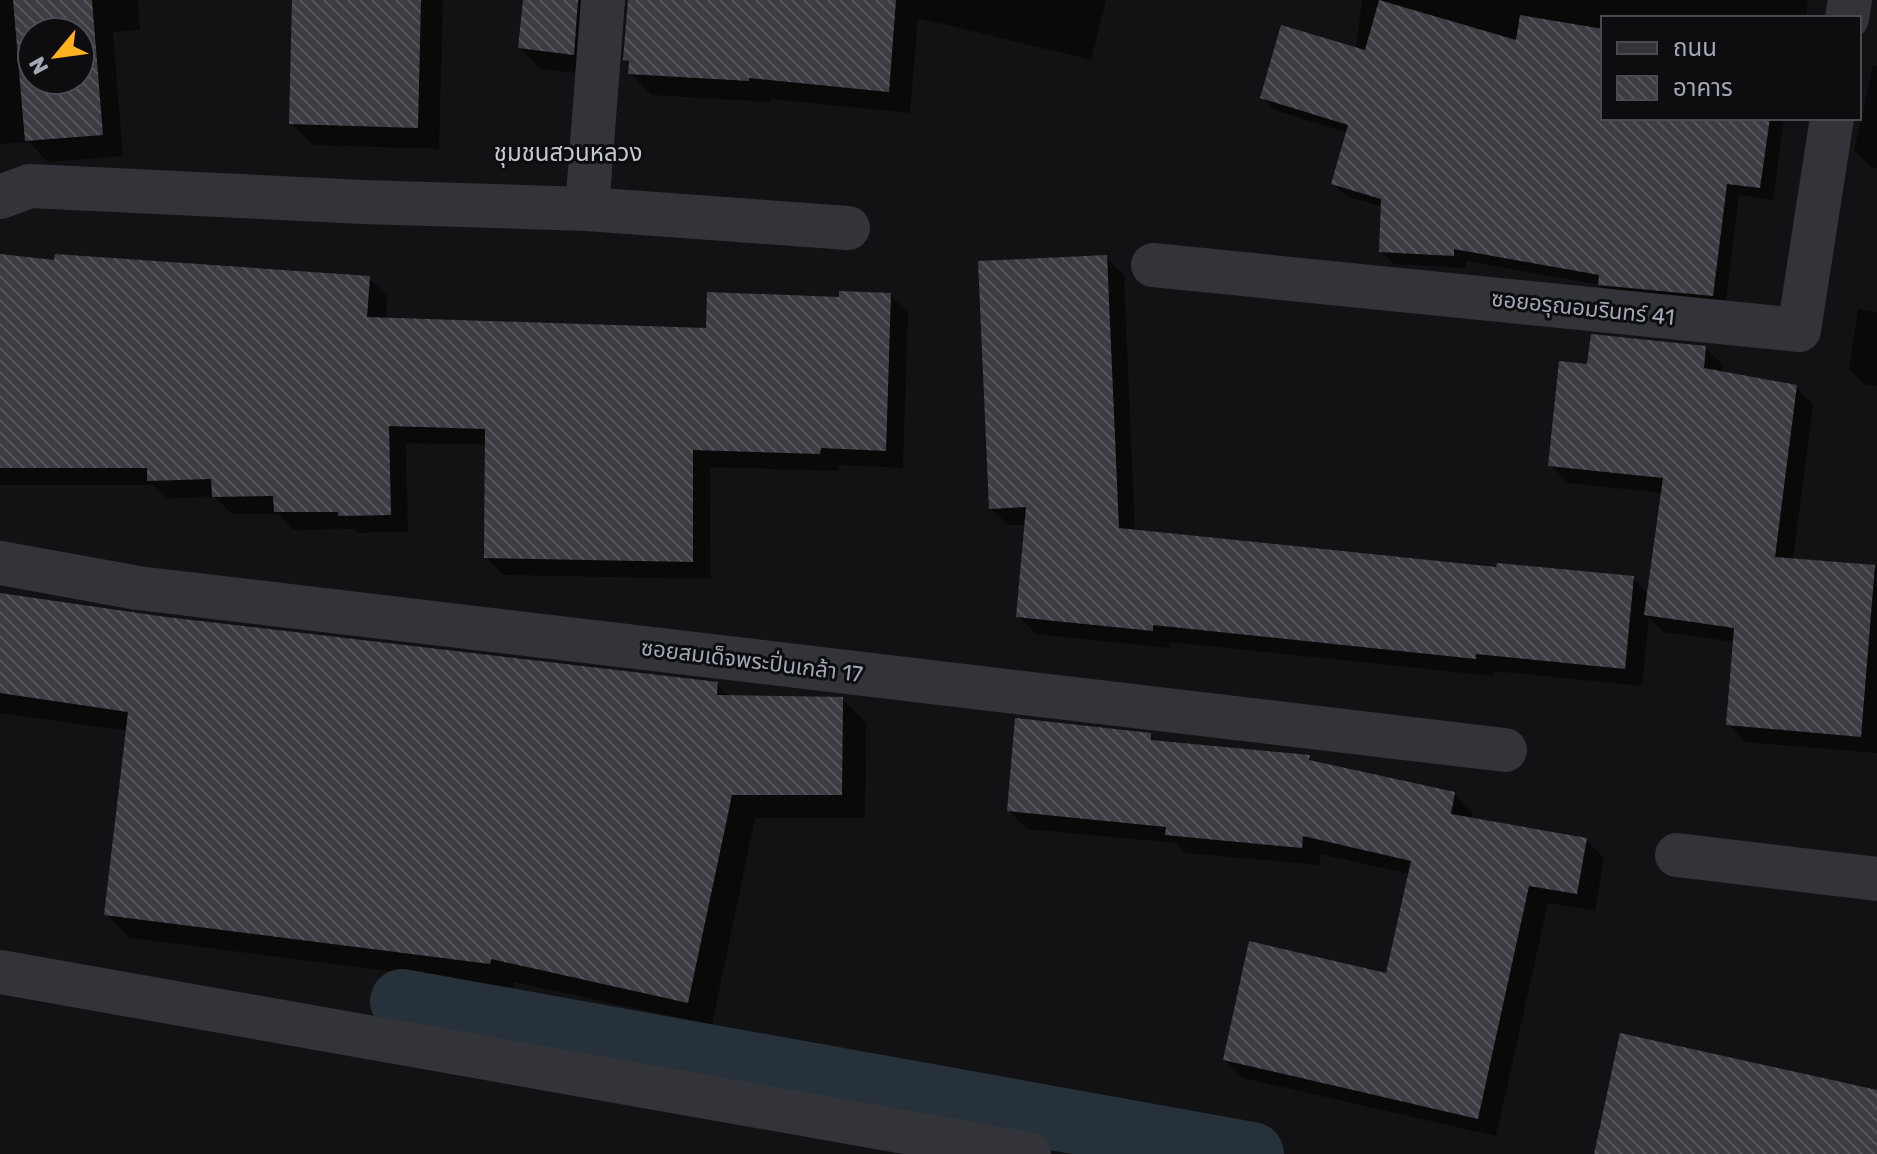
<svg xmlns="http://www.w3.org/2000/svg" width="1877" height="1154" viewBox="0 0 1877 1154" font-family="Rubik,'Noto Sans Thai',sans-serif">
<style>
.shadow{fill:#0007;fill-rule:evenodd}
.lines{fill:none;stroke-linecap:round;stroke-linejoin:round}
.canal{stroke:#273139;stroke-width:64}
.building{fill:url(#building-back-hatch);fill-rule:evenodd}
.minor{stroke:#333439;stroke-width:44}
.labels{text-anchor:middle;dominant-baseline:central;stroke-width:6;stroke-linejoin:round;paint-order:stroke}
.street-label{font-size:22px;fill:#a2a9b6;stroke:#0d0d0f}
.neighbourhood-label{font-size:24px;fill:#c4c8d2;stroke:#0d0d0f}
</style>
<defs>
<pattern id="building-back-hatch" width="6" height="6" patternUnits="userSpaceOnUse" patternTransform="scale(2)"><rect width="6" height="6" fill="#3c3d42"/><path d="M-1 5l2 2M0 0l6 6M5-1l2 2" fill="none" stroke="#55565b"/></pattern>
</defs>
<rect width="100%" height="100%" fill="#121214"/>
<path class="shadow" d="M 0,0 L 138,0 L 140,30 L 113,32 L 123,156 L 48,162 L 29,142 L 0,144 ZM 32,32 L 80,32 L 80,80 L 32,80 Z
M 294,0 L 443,0 L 439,149 L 313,145 L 291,123 Z
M 525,0 L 612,0 L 595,75 L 541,69 L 520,48 Z
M 630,0 L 1106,0 L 1091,60 L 918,18 L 910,113 L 770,99 L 770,102 L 652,95 L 630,74 L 631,65 L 626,59 Z
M 1362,0 L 1808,0 L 1806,18 L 1603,18 L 1603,118 L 1784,118 L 1773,200 L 1739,195 L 1725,308 L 1612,296 L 1601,285 L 1466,261 L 1466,268 L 1394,264 L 1381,252 L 1383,207 L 1346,196 L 1333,183 L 1348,133 L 1275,110 L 1262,98 L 1356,49 Z
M 1873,65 L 1877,66 L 1877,168 L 1870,166 L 1854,151 Z
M 0,256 L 56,263 L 369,278 L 387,296 L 386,319 L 708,330 L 841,299 L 890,295 L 908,313 L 903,468 L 838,465 L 838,471 L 710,467 L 711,579 L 504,575 L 486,557 L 487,445 L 406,443 L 408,532 L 358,533 L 354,529 L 294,530 L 278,514 L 232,514 L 215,497 L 167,498 L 154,485 L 0,485 Z
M 1106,257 L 1124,275 L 1135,531 L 1498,569 L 1633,578 L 1649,594 L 1663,493 L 1568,483 L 1551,465 L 1589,367 L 1706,348 L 1723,365 L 1722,373 L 1796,387 L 1813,405 L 1793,560 L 1874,567 L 1877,570 L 1877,753 L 1745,742 L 1728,724 L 1734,642 L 1663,632 L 1649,617 L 1642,686 L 1493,671 L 1493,676 L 1170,642 L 1170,648 L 1036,634 L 1018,616 L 1026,525 L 1008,525 L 990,508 Z
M 1858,309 L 1877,312 L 1877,386 L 1864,384 L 1849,369 Z
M 0,595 L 165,619 L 717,684 L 730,697 L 842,699 L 866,723 L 865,818 L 755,818 L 712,1025 L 514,982 L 514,987 L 130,938 L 106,914 L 128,731 L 0,713 Z
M 1150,735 L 1157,742 L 1309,757 L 1315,763 L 1454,794 L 1473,812 L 1471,820 L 1586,840 L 1604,858 L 1595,911 L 1548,903 L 1496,1136 L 1243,1078 L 1225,1060 L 1388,975 L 1410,874 L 1320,854 L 1320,865 L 1185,853 L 1176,843 L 1027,829 L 1009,811 Z"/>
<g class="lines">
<path class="canal" d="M 402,1001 L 1252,1154"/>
</g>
<path class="building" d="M 13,0 L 92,0 L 103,135 L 25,141 ZM 32,32 L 80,32 L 80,80 L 32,80 Z
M 292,0 L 421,0 L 418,128 L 289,124 Z
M 523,0 L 578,0 L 574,55 L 518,48 Z
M 628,0 L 896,0 L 889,92 L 749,78 L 749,81 L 628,74 L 629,61 L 623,60 Z
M 1379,0 L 1516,40 L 1520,15 L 1603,29 L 1603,118 L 1770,118 L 1760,188 L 1727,184 L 1713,296 L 1598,285 L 1599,275 L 1454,249 L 1454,256 L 1379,252 L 1381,199 L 1331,184 L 1348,125 L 1260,98 L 1281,25 L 1365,50 Z
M 0,254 L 54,260 L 55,254 L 370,276 L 367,317 L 706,328 L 707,292 L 839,297 L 839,291 L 891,293 L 886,451 L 821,448 L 820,454 L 693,450 L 693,562 L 484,558 L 485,429 L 389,426 L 391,515 L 338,516 L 338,512 L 274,512 L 273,496 L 212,497 L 211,479 L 147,481 L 147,468 L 0,468 Z
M 1107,255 L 1119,528 L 1496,567 L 1497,563 L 1634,576 L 1625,669 L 1476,654 L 1476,659 L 1153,625 L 1153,631 L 1016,617 L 1026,507 L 989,509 L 978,261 Z
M 1591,334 L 1706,346 L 1704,368 L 1797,385 L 1775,557 L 1875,565 L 1861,737 L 1726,725 L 1734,628 L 1644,615 L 1663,478 L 1548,466 L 1559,361 L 1587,364 Z
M 0,593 L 166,617 L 718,682 L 717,695 L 843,697 L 842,795 L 732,795 L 688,1003 L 491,959 L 490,964 L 104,915 L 128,712 L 0,693 Z
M 1015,718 L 1151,733 L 1151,740 L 1310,755 L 1309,760 L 1455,792 L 1451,814 L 1587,838 L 1577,894 L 1529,886 L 1478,1119 L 1223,1060 L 1249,941 L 1386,973 L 1411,861 L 1303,836 L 1302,848 L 1165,835 L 1166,827 L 1007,811 Z
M 1620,1033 L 1877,1090 L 1877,1154 L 1594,1154 Z"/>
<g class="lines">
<path class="minor" d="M 1847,18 L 1850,0
M 0,197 L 30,186 L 364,202 L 587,209 L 848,228
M 587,209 L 603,0
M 1153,265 L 1799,330 L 1832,118
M 0,563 L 138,588 L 1505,750
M 1677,855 L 1877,879
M 0,972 L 1029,1154"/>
</g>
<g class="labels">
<g class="street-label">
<text transform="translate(1583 308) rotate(6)">ซอยอรุณอมรินทร์ 41</text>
<text transform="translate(752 661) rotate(7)">ซอยสมเด็จพระปิ่นเกล้า 17</text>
</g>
<g class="neighbourhood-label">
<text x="568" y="153">ชุมชนสวนหลวง</text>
</g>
</g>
<rect x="1601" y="16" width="260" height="104" fill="#0d0d0f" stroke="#494b52" stroke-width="2"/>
<rect x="1617" y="42" width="40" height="12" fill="#333439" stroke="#494b52" stroke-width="2"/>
<text x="1673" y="56" font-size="24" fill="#a2a9b6">ถนน</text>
<rect x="1617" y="76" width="40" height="24" fill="url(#building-back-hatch)" stroke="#494b52" stroke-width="2"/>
<text x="1673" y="96" font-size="24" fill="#a2a9b6">อาคาร</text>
<g transform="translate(56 56) rotate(241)"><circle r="38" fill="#0d0d0f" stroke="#494b52" stroke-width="2"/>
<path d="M0-6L14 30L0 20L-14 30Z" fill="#ffb11f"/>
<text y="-12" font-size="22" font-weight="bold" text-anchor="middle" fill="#a2a9b6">N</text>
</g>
</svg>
